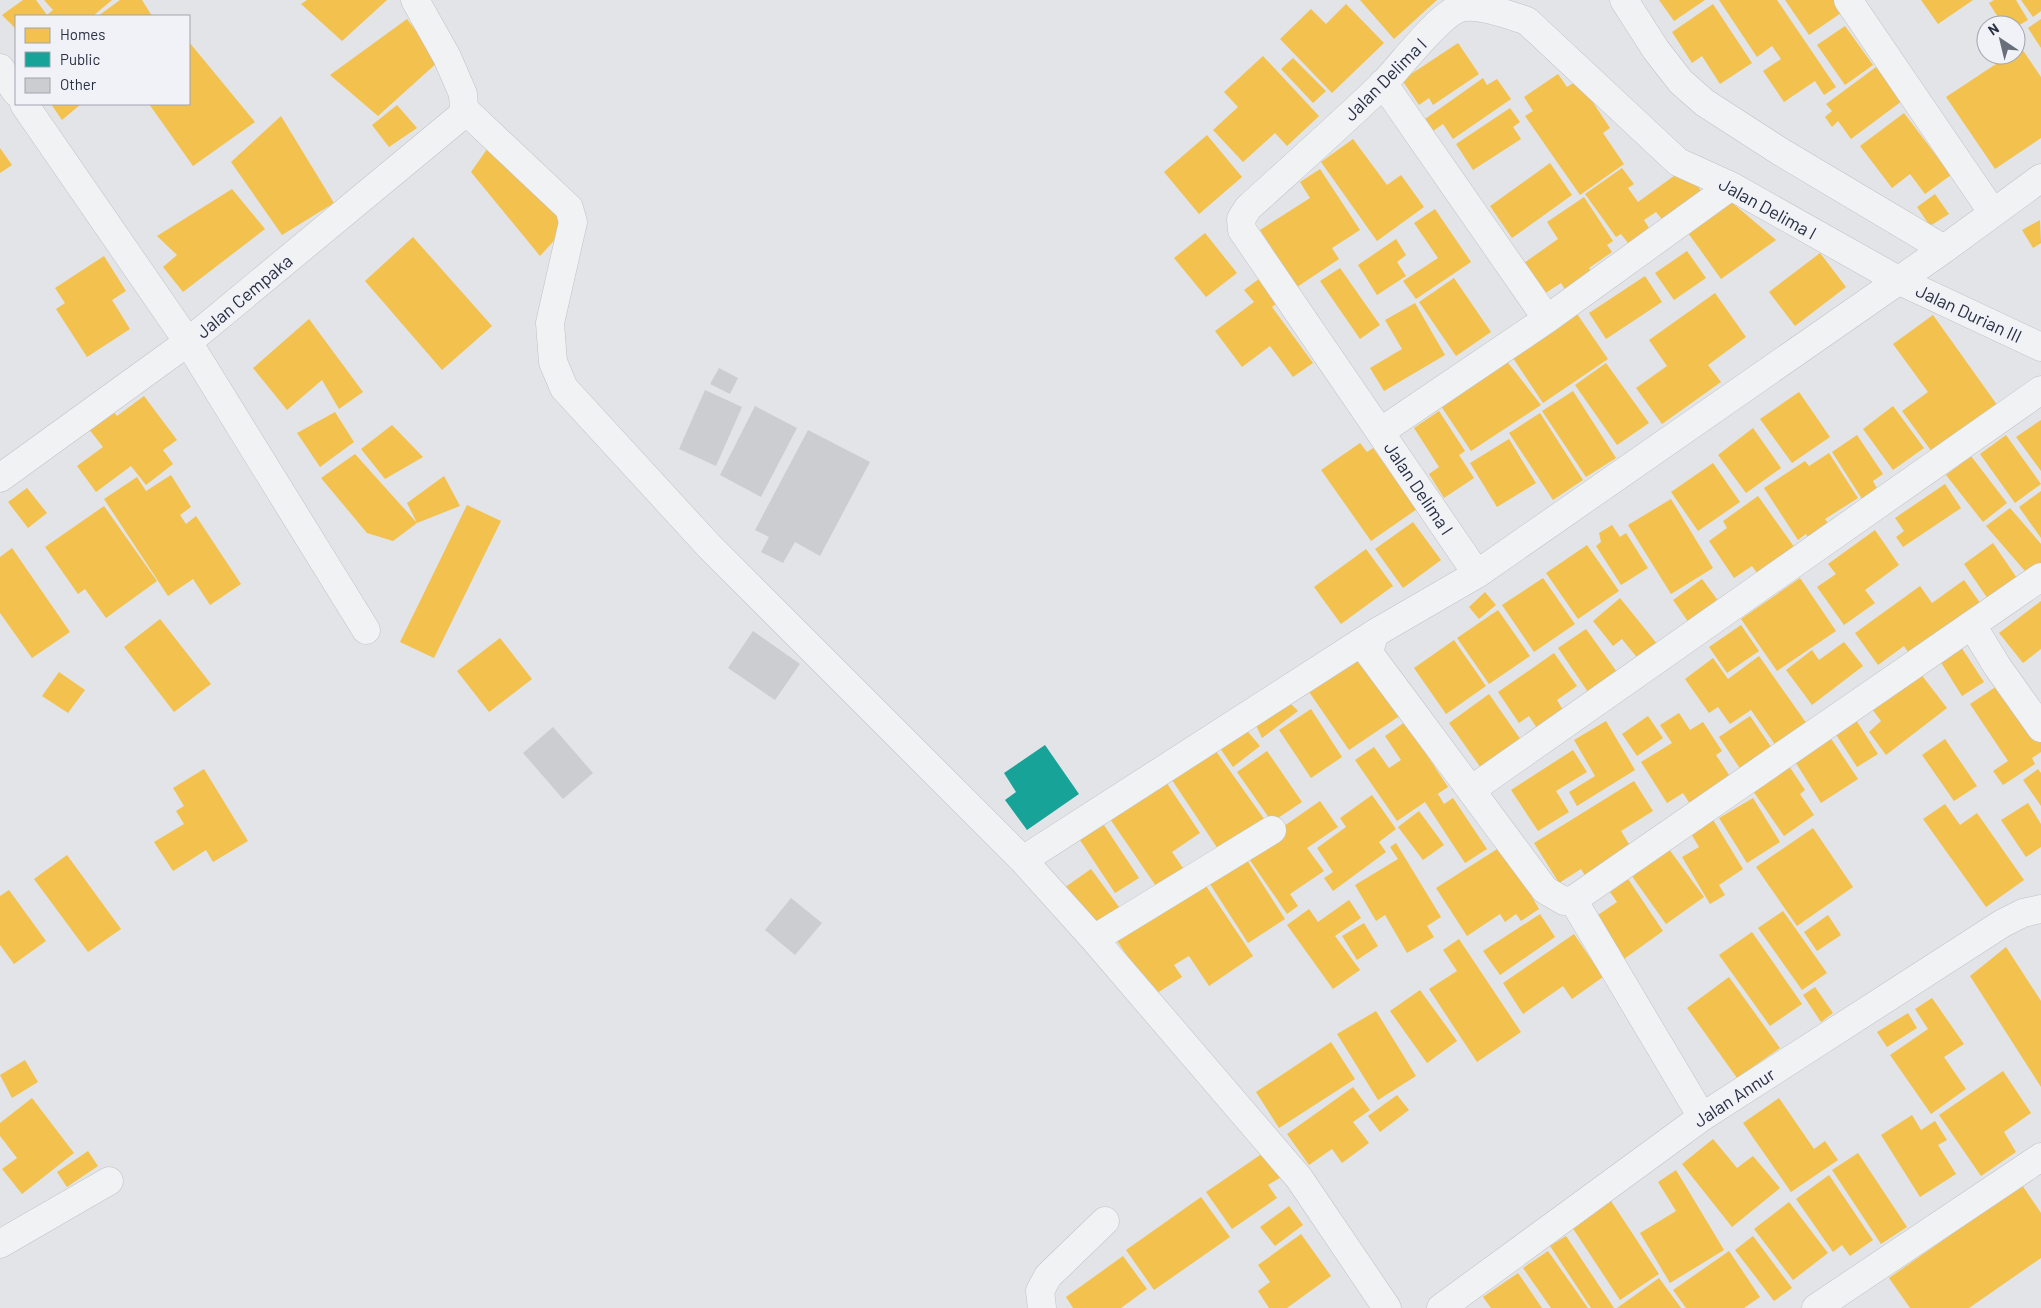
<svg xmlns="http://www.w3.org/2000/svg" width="2041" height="1308" viewBox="0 0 2041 1308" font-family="Barlow,sans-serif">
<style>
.homes{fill:#f2c14e}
.public{fill:#17a398}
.building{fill:#cccdd1}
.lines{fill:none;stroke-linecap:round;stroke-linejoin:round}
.minor-casing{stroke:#c0c2c5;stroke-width:29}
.minor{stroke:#f1f2f4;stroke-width:28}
.labels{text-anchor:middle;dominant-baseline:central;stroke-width:5;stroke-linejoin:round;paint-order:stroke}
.street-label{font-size:18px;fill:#282f41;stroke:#f0f2f7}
</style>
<rect width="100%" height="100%" fill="#e2e4e7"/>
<path class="homes" d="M 23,0 L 36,0 L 47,15 L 53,10 L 44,0 L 112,0 L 93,16 L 16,16 L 16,29 L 2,15 Z
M 120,0 L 142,0 L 152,16 L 98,16 Z
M 307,0 L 387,0 L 342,41 L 301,4 Z
M 1360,0 L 1437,0 L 1394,39 Z
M 1659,0 L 1705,0 L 1674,21 Z
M 1719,0 L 1777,0 L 1836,87 L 1824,95 L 1815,81 L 1784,102 L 1763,71 L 1781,59 L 1772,46 L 1757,57 Z
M 1785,0 L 1836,0 L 1844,11 L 1809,35 Z
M 1921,0 L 1973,0 L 1938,24 Z
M 1994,0 L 2016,0 L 2028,20 L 2016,27 L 2016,25 L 2003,25 L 1989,3 Z
M 2021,0 L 2041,0 L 2041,11 L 2033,17 Z
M 1346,4 L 1384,43 L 1332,93 L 1280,39 L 1311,9 L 1326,24 Z
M 1713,4 L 1752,63 L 1720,84 L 1702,56 L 1692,63 L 1672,32 Z
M 407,19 L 439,61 L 378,116 L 330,75 Z
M 2041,19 L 2041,48 L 2028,28 Z
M 1845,26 L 1873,65 L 1845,85 L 1817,45 Z
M 2016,40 L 2041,77 L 2041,138 L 1995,169 L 1946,97 L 1999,62 L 1994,55 L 2016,55 Z
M 189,42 L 255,122 L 193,166 L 149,104 L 189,104 Z
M 1458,43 L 1479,74 L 1433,105 L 1429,98 L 1419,105 L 1402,80 Z
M 1263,56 L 1319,116 L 1287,146 L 1275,133 L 1243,162 L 1213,130 L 1238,107 L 1224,92 Z
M 1293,58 L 1326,91 L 1313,103 L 1281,69 Z
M 1876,67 L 1902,101 L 1851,139 L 1838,121 L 1832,127 L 1825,117 L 1832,111 L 1826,104 Z
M 1558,74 L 1567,87 L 1578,80 L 1610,128 L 1603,133 L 1624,164 L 1580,195 L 1525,116 L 1533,111 L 1524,97 Z
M 1483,78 L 1487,85 L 1497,79 L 1511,99 L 1453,139 L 1443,124 L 1433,131 L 1425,119 Z
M 51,104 L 81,104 L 62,120 Z
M 397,105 L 417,128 L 389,147 L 372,125 Z
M 1510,108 L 1520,122 L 1513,127 L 1521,139 L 1473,170 L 1456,144 Z
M 1904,113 L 1951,175 L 1925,194 L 1910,174 L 1892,188 L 1860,146 Z
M 281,116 L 334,203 L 282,235 L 231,162 Z
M 1207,135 L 1242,177 L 1199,214 L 1164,172 Z
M 1353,139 L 1387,185 L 1401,175 L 1424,207 L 1377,241 L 1321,162 Z
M 492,142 L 571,222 L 540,256 L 471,172 Z
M 0,148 L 12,165 L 0,173 Z
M 1550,163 L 1572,195 L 1512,238 L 1490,206 Z
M 1622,168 L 1634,184 L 1628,188 L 1638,202 L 1685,168 L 1704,195 L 1665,223 L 1656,212 L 1644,220 L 1649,228 L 1628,243 L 1621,234 L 1616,237 L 1585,194 Z
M 1320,169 L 1360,230 L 1332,248 L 1339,259 L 1297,287 L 1260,230 L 1310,198 L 1300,182 Z
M 232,189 L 265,229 L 183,292 L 163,267 L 177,255 L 157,236 Z
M 1935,194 L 1949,214 L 1930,226 L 1917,207 Z
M 1584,197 L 1613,241 L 1607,245 L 1612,252 L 1589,268 L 1592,274 L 1566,291 L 1561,283 L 1544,294 L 1524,263 L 1558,239 L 1547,222 Z
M 1729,200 L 1776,240 L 1721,279 L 1686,230 Z
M 1435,209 L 1471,262 L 1416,299 L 1403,281 L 1438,258 L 1414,223 Z
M 2040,220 L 2041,243 L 2033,248 L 2022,230 Z
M 1205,233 L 1237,273 L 1206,297 L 1174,258 Z
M 413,237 L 492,326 L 442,370 L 365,281 Z
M 1396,239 L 1406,255 L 1397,262 L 1406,276 L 1377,295 L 1358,265 Z
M 1687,251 L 1706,278 L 1674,300 L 1655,273 Z
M 1820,253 L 1846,287 L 1795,326 L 1769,292 Z
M 104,256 L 126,291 L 112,300 L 130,329 L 87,357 L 56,309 L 65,303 L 55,288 Z
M 1340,268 L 1380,325 L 1360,339 L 1320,281 Z
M 1263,276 L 1281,300 L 1272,307 L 1313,363 L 1293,377 L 1270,346 L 1242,367 L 1215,331 L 1254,302 L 1244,290 Z
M 1645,276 L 1662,302 L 1606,339 L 1589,313 Z
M 1454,278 L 1491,332 L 1456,356 L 1419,302 Z
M 1715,293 L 1746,337 L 1708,365 L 1721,382 L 1662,424 L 1636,388 L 1667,366 L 1649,340 Z
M 1415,303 L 1445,355 L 1384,391 L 1370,368 L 1402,349 L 1385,320 Z
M 1573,308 L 1608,359 L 1543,403 L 1509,352 Z
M 1933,315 L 2000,409 L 1935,456 L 1902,411 L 1928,392 L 1893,344 Z
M 309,319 L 363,392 L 339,409 L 322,380 L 287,410 L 253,368 Z
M 1502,355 L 1541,405 L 1471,451 L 1437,400 Z
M 1606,363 L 1649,423 L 1617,445 L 1575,385 Z
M 1573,391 L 1616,458 L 1586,477 L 1542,411 Z
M 1799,392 L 1830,437 L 1792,463 L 1760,419 Z
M 144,396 L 177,440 L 163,450 L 173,464 L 146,485 L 131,466 L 96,492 L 77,466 L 103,447 L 85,424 L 109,407 L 117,416 Z
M 1893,406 L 1924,448 L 1893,470 L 1863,429 Z
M 1439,411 L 1465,451 L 1459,455 L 1474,478 L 1444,498 L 1429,474 L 1439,467 L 1414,428 Z
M 335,412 L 354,442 L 320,467 L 297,433 Z
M 1540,413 L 1583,480 L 1553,500 L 1509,433 Z
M 2041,420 L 2041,471 L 2016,437 Z
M 392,425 L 423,457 L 385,479 L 361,449 Z
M 1753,428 L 1781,468 L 1746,493 L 1718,455 Z
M 1857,435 L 1883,474 L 1873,481 L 1879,492 L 1864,502 L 1832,452 Z
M 2006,435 L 2041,484 L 2015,503 L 1980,454 Z
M 1509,439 L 1536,483 L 1497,507 L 1470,463 Z
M 1360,443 L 1367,452 L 1373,448 L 1417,509 L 1371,541 L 1321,470 Z
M 1829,453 L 1858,498 L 1825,519 L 1831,527 L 1810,541 L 1806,534 L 1798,540 L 1764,488 L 1805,461 L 1809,466 Z
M 355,454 L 417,523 L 393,541 L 367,533 L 321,478 Z
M 1971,456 L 2007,503 L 1983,522 L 1946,475 Z
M 1713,463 L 1740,502 L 1698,531 L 1671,492 Z
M 171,475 L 191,507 L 180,515 L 186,524 L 196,516 L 241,584 L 210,605 L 193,579 L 168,596 L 104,499 L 137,477 L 146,491 Z
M 444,476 L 460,506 L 417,523 L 407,503 Z
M 1945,484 L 1961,508 L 1903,547 L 1896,537 L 1904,531 L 1895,518 Z
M 27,488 L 47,513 L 28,528 L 8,502 Z
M 2041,491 L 2041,538 L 2019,507 Z
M 1758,496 L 1797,551 L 1760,577 L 1752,566 L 1734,578 L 1709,541 L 1727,528 L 1723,521 Z
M 1671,499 L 1713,568 L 1671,594 L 1628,525 Z
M 467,505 L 501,521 L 434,658 L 400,642 Z
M 104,506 L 157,581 L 106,618 L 85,589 L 78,594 L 45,547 Z
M 2010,508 L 2041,544 L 2041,569 L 2031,578 L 1986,526 Z
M 1413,522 L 1441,560 L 1403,588 L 1375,549 Z
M 1612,525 L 1620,537 L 1626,533 L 1648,568 L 1621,585 L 1596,546 L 1601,542 L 1599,533 Z
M 1875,530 L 1899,565 L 1865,590 L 1875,603 L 1844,625 L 1817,587 L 1836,574 L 1828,564 Z
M 1993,543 L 2019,581 L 1990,602 L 1964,564 Z
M 1587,545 L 1619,591 L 1578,619 L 1546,573 Z
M 12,548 L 70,632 L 32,658 L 0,613 L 0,557 Z
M 1366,549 L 1393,586 L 1341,624 L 1314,587 Z
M 1543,578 L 1575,624 L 1534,652 L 1502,605 Z
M 1800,578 L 1836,631 L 1777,671 L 1741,619 Z
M 1702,579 L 1719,602 L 1689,623 L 1673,600 Z
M 1964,580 L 1983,607 L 1912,658 L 1904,646 L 1878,665 L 1855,633 L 1920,586 L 1932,603 Z
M 1485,592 L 1496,605 L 1479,619 L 1469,607 Z
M 1620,598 L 1658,645 L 1639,660 L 1622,639 L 1613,646 L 1593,621 Z
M 2041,601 L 2041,649 L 2023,663 L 1999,633 Z
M 1498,610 L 1530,656 L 1489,684 L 1457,638 Z
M 160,619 L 211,684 L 174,712 L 124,647 Z
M 1741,625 L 1759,651 L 1727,673 L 1709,647 Z
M 1586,629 L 1617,672 L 1588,692 L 1558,648 Z
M 500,638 L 532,679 L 489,712 L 457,671 Z
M 1454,640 L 1486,686 L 1446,714 L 1414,668 Z
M 1844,642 L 1863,666 L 1812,705 L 1786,670 L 1812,650 L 1819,660 Z
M 1961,647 L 1984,682 L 1962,696 L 1940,661 Z
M 1360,648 L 1401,715 L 1349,750 L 1305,686 Z
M 1554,653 L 1577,686 L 1557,700 L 1563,710 L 1537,728 L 1529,716 L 1519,723 L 1498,692 Z
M 1759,656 L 1807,724 L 1776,746 L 1751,710 L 1730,724 L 1718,707 L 1709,713 L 1685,679 L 1713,658 L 1728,679 Z
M 59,672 L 85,690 L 68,713 L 42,696 Z
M 1920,673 L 1947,708 L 1886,755 L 1869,732 L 1881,721 L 1872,709 Z
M 2003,682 L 2041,739 L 2041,752 L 2032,758 L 2035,764 L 2003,785 L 1993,771 L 2008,761 L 1970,704 Z
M 1489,694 L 1521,740 L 1481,768 L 1449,723 Z
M 1286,699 L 1298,711 L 1262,738 L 1254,721 Z
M 1311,709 L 1342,757 L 1311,778 L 1279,730 Z
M 1679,713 L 1690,730 L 1703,722 L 1722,751 L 1716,755 L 1733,781 L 1692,807 L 1683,793 L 1667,803 L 1641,762 L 1672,743 L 1660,725 Z
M 1648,716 L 1663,738 L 1637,756 L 1622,734 Z
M 1750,716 L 1774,751 L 1743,773 L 1719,737 Z
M 1854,717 L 1878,754 L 1857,767 L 1833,730 Z
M 1606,721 L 1635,770 L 1577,806 L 1569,792 L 1595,776 L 1574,740 Z
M 1405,722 L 1448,787 L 1430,799 L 1438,794 L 1444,804 L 1453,798 L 1487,849 L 1465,863 L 1425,802 L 1397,821 L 1355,760 L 1374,747 L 1389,768 L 1401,760 L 1385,736 Z
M 1243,726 L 1260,746 L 1233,767 L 1215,741 Z
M 1830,737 L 1858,779 L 1821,803 L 1794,760 Z
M 1945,739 L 1977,786 L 1954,801 L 1922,755 Z
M 1213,747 L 1267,823 L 1222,855 L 1170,777 Z
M 1573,750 L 1587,772 L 1556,791 L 1569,812 L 1538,831 L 1511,790 Z
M 1267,751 L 1302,802 L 1272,822 L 1237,772 Z
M 1789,766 L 1805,790 L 1800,794 L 1814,815 L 1784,836 L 1753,791 Z
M 204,769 L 248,841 L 213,862 L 206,850 L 173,871 L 154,842 L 184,824 L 176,811 L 184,806 L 173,788 Z
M 2038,769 L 2041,773 L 2041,806 L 2023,780 Z
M 1162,776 L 1200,833 L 1172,852 L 1185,871 L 1158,889 L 1106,813 Z
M 1634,781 L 1653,811 L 1621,831 L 1632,849 L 1586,877 L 1581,869 L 1559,883 L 1534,843 Z
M 1372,795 L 1396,829 L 1379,842 L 1386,852 L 1333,891 L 1324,878 L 1333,872 L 1317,848 L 1346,827 L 1340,818 Z
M 1753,798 L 1780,842 L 1747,863 L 1719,818 Z
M 1320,801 L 1338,827 L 1307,848 L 1324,871 L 1290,894 L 1298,906 L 1287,914 L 1245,853 Z
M 2028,803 L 2041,824 L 2041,847 L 2026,857 L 2001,820 Z
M 1945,804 L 1960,825 L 1977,813 L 2024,880 L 1986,907 L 1923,819 Z
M 1419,811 L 1444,845 L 1423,860 L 1398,827 Z
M 1098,816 L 1139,878 L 1115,893 L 1074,831 Z
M 1712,818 L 1743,869 L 1719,885 L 1725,895 L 1710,904 L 1682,857 L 1699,847 L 1690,832 Z
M 1813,828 L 1853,887 L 1797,926 L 1756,867 Z
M 1396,843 L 1441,917 L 1427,926 L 1434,937 L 1407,953 L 1385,915 L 1376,921 L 1355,885 L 1398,859 L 1390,847 Z
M 1505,844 L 1537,893 L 1532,897 L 1539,909 L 1521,921 L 1516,914 L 1505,922 L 1500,914 L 1467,936 L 1436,888 Z
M 1666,845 L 1704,897 L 1666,924 L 1629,872 Z
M 67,855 L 121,929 L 88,952 L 34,879 Z
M 1245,857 L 1285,919 L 1248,943 L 1208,881 Z
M 1091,869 L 1122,911 L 1094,931 L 1064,888 Z
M 1628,879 L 1663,931 L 1624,959 L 1595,917 L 1617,902 L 1610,892 Z
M 1202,880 L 1253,956 L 1209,986 L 1189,956 L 1174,965 L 1182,977 L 1154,995 L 1115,938 Z
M 9,890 L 46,941 L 14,964 L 0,945 L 0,896 Z
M 1349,900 L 1361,918 L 1335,936 L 1360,970 L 1333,989 L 1287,925 L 1309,909 L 1318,922 Z
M 1783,911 L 1827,973 L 1802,990 L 1758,928 Z
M 1540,914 L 1555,937 L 1500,975 L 1483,951 Z
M 1828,915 L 1841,935 L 1817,951 L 1804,932 Z
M 1364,923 L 1378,946 L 1357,960 L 1342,936 Z
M 1752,932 L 1802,1004 L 1770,1026 L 1719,955 Z
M 1574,934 L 1603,977 L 1572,999 L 1563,986 L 1523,1014 L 1503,983 Z
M 1459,939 L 1521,1032 L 1477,1062 L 1429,989 L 1457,971 L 1443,950 Z
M 2006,947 L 2041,1001 L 2041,1087 L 1970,976 Z
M 1729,977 L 1780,1048 L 1737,1078 L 1687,1008 Z
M 1815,987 L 1833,1013 L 1821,1022 L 1803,995 Z
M 1420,990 L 1457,1041 L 1427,1063 L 1390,1011 Z
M 1932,998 L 1964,1044 L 1944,1057 L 1966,1089 L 1931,1114 L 1890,1055 L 1928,1029 L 1915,1009 Z
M 1376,1011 L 1416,1076 L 1378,1100 L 1337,1034 Z
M 1908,1013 L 1917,1028 L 1887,1047 L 1877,1032 Z
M 1331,1042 L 1355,1079 L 1279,1128 L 1256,1092 Z
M 25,1060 L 38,1082 L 12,1098 L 0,1075 Z
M 2003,1071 L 2031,1113 L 2004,1132 L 2016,1152 L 1981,1176 L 1939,1115 Z
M 1353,1087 L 1370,1110 L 1353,1122 L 1369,1143 L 1342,1163 L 1332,1149 L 1309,1165 L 1287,1134 Z
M 1397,1095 L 1409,1110 L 1380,1132 L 1368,1116 Z
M 32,1098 L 74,1153 L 22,1194 L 2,1169 L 17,1158 L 0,1136 L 0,1123 Z
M 1779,1098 L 1814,1149 L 1825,1141 L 1838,1160 L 1791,1192 L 1743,1123 Z
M 1912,1115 L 1921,1130 L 1935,1121 L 1947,1140 L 1938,1145 L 1956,1174 L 1920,1197 L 1881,1135 Z
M 1713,1139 L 1737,1168 L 1753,1156 L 1780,1188 L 1732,1227 L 1682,1164 Z
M 88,1151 L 98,1166 L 67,1187 L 57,1172 Z
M 1266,1151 L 1283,1176 L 1268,1185 L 1277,1198 L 1232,1229 L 1206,1192 Z
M 1858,1153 L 1907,1227 L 1881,1244 L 1832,1170 Z
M 1676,1170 L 1724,1250 L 1670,1283 L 1640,1233 L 1676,1211 L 1658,1182 Z
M 1829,1175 L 1873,1240 L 1850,1256 L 1842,1245 L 1833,1252 L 1796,1199 Z
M 2022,1185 L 2041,1213 L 2041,1258 L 1969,1308 L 1910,1308 L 1889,1278 Z
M 1201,1197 L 1230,1237 L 1154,1290 L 1126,1250 Z
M 1611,1201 L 1659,1274 L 1620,1300 L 1572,1227 Z
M 1789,1202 L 1828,1253 L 1793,1280 L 1754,1229 Z
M 1289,1206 L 1303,1225 L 1275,1246 L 1260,1227 Z
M 1301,1234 L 1331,1276 L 1287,1308 L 1269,1308 L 1258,1291 L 1270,1282 L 1258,1265 Z
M 1566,1236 L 1614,1308 L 1591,1308 L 1550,1246 Z
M 1753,1236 L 1792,1288 L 1774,1301 L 1735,1250 Z
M 1548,1251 L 1588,1308 L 1551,1308 L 1523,1268 Z
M 1729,1251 L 1760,1297 L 1744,1308 L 1686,1308 L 1673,1290 Z
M 1123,1256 L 1147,1289 L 1121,1308 L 1073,1308 L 1066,1297 Z
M 1518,1273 L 1542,1308 L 1491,1308 L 1483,1297 Z
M 1659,1278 L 1681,1308 L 1617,1308 Z"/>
<path class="public" d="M 1045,745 L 1079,794 L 1027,830 L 1005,800 L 1016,792 L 1004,773 Z"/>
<path class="building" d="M 719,368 L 738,378 L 730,394 L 710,384 Z
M 705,390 L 742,407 L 716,466 L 679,449 Z
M 755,406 L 797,428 L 761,497 L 720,475 Z
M 808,430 L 870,462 L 820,556 L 795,542 L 783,563 L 761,552 L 769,537 L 755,530 Z
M 753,631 L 800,664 L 775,700 L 728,668 Z
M 553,727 L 593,773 L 563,799 L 523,753 Z
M 791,898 L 822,923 L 795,955 L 765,930 Z"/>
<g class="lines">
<defs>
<path id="minor" d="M 1624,0 L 1656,50 L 1681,82 L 1705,103 L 1781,152 L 1944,249
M 1848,0 L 1993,213
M 0,68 L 16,92
M 1383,83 L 1547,319
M 24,104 L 188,342 L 366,630
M 464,109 L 569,208 L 573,222 L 550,323 L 553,362 L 564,388 L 709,546 L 1023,860 L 1094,939 L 1299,1178 L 1387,1308
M 2041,178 L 1944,249 L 1477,574 L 1377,632 L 1373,638 L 1369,653 L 1545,890 L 1564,901 L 1573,900 L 2041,577
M 1380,432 L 1547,319 L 1731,186
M 0,478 L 188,342 L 461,116 L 464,109 L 463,94 L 447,57 L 415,0
M 1477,574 L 1242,230 L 1241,219 L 1248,208 C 1293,167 1338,127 1382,85 C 1400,67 1439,14 1460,8 C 1478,3 1509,15 1527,21 L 1678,162 L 1731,186 L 1898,280 L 2041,347
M 1972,625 L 1997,666 L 2041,728
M 1471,790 L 2041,390
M 1023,860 L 1377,632
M 1573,900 L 1702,1117
M 1094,939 L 1272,830
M 0,1244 L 109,1181
M 1042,1308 L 1040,1291 L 1048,1276 L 1105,1221
M 1441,1308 L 1702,1117 L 2003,923 L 2023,913 L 2041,909
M 1816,1308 L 2041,1157"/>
</defs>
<use href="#minor" class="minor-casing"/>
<use href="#minor" class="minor"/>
</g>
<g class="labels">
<g class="street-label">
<text transform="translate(1385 79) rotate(-45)">Jalan Delima I</text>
<text transform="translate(1768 208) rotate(29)">Jalan Delima I</text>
<text transform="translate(244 296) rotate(-40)">Jalan Cempaka</text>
<text transform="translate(1969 313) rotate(25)">Jalan Durian III</text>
<text transform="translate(1419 488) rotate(56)">Jalan Delima I</text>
<text transform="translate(1734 1097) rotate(-33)">Jalan Annur</text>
</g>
</g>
<rect x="15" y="15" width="175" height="90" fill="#f0f2f7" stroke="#a0a4ae"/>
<rect x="25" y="28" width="25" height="15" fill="#f2c14e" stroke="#a0a4ae"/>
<text x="60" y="40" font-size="15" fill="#282f41">Homes</text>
<rect x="25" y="52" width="25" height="15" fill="#17a398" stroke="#a0a4ae"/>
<text x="60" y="65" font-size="15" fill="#282f41">Public</text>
<rect x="25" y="78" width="25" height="15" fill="#cccdd1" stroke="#a0a4ae"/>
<text x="60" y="90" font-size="15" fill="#282f41">Other</text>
<g transform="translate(2001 40) rotate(325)"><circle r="24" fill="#f0f2f7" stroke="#a0a4ae"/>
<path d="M0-4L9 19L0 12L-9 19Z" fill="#696e7b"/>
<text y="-8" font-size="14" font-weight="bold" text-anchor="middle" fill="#282f41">N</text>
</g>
</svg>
